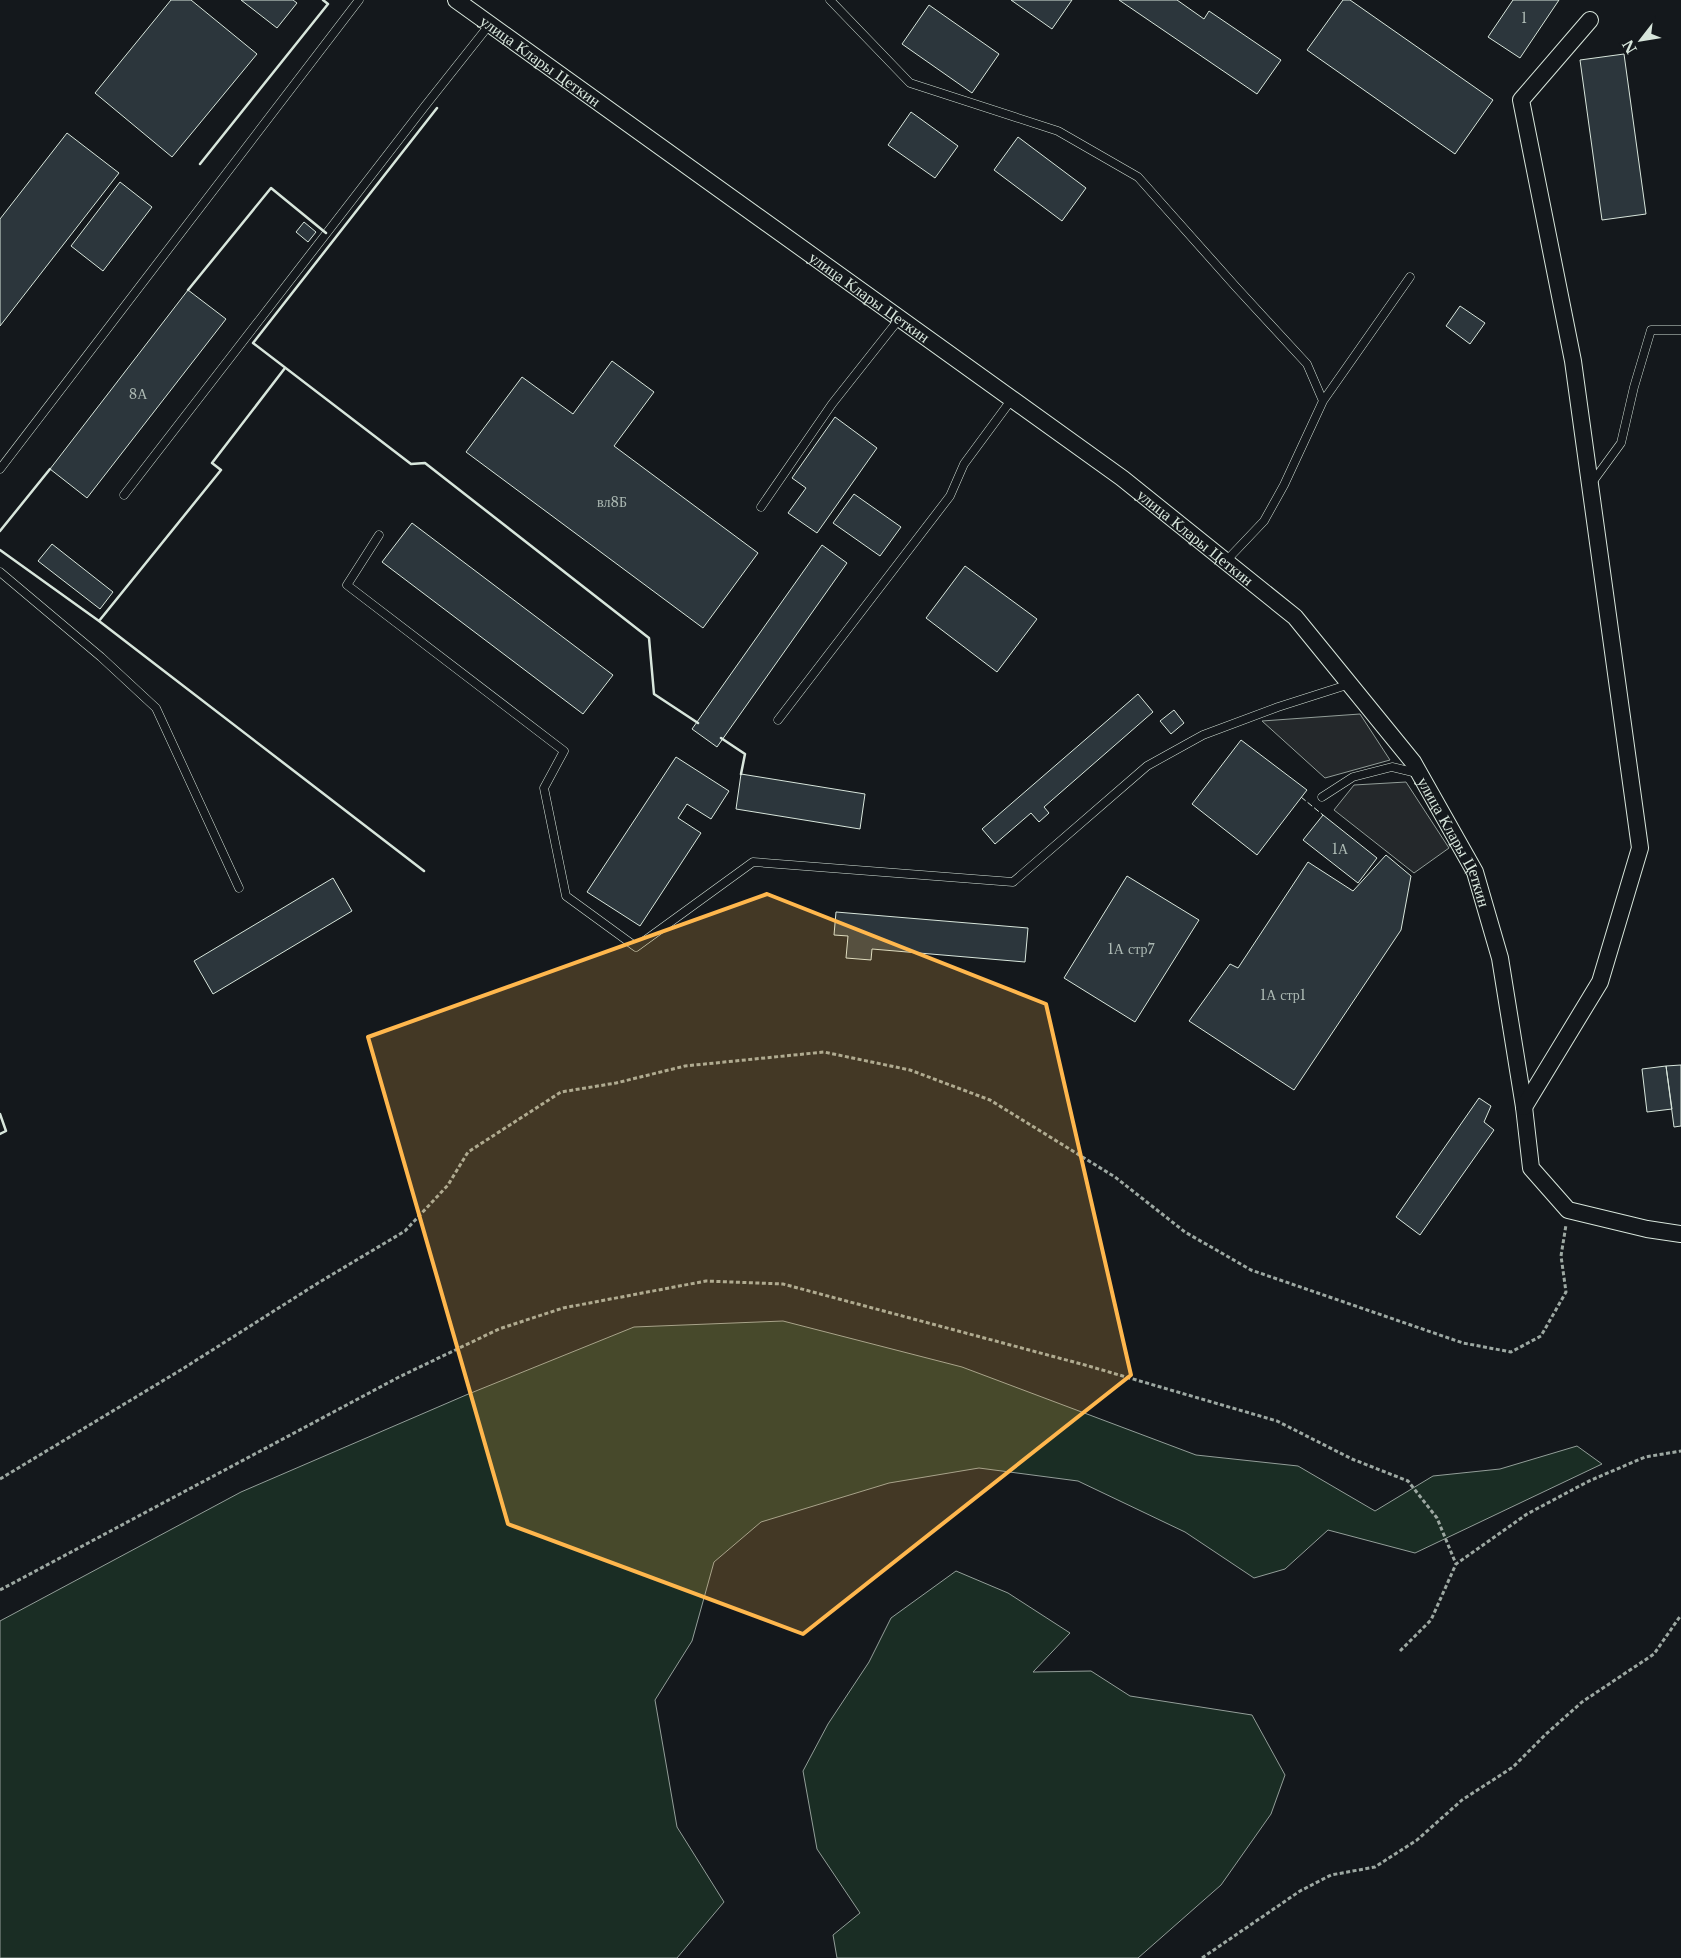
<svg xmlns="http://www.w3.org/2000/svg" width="1681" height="1958" viewBox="0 0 1681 1958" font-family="'Libre Baskerville',serif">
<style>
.green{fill:#1a2d24;stroke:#939e99}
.parking{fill:#24282b;stroke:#939e99}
.building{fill:#2c363c;stroke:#d8e6dc}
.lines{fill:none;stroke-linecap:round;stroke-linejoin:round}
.lane-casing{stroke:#d8e6dc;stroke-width:9}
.street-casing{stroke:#d8e6dc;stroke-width:18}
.path{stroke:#9da8a2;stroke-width:3;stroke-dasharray:4 2.5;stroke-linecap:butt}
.lane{stroke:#14181c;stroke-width:8}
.street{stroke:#14181c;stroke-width:16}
.fence{stroke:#d8e6dc;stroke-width:1;stroke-dasharray:6 2.5;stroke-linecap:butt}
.wall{stroke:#d8e6dc;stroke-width:2.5}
.marked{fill:#ffb74d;fill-opacity:0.2;stroke:#ffb74d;stroke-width:4;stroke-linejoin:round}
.labels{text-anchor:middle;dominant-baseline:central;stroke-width:4;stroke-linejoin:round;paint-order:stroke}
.number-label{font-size:14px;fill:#adbab4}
.street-label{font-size:16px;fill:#d8e6dc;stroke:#14181c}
</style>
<rect width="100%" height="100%" fill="#14181c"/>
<path class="green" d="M 783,1321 L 962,1367 L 1196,1455 L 1298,1466 L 1375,1511 L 1433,1476 L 1500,1469 L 1577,1446 L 1602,1464 L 1415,1553 L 1328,1530 L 1285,1569 L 1254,1578 L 1185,1532 L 1078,1481 L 979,1468 L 889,1483 L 761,1522 L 714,1562 L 692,1641 L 655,1700 L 677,1827 L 724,1902 L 677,1958 L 0,1958 L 0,1621 L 241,1492 L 466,1395 L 634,1327 Z
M 956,1571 L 1008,1593 L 1070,1633 L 1033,1672 L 1091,1671 L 1130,1696 L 1252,1715 L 1285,1775 L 1271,1814 L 1221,1885 L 1138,1958 L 837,1958 L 833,1935 L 860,1913 L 817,1849 L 803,1771 L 828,1724 L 869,1662 L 891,1618 Z"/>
<path class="parking" d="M 1360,714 L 1390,760 L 1325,778 L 1262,721 Z
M 1406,782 L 1449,848 L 1414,873 L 1334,810 L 1354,785 Z"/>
<path class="building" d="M 171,0 L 191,0 L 257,54 L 172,157 L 95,93 Z
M 241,0 L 293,0 L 297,3 L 277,28 Z
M 1011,0 L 1072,0 L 1052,29 Z
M 1119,0 L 1177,0 L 1204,19 L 1209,11 L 1281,60 L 1257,94 Z
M 1343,0 L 1350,0 L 1493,100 L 1455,154 L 1307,50 Z
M 1513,0 L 1559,0 L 1520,58 L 1488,37 Z
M 929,5 L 999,54 L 972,93 L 902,44 Z
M 1624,54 L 1646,214 L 1602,220 L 1580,60 Z
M 911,112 L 958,146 L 935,178 L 888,145 Z
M 67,133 L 119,173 L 0,326 L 0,219 Z
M 1018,137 L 1086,188 L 1062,221 L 994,170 Z
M 120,182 L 152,207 L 103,271 L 71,246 Z
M 304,222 L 316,232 L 308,242 L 296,232 Z
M 188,290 L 226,319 L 87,498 L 50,469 Z
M 1460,306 L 1485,323 L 1470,344 L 1446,326 Z
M 612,361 L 654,392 L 614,446 L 758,553 L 703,628 L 466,452 L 522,377 L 573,414 Z
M 835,417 L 877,448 L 817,533 L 788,513 L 806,488 L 792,478 Z
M 854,494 L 901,527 L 880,556 L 833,523 Z
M 412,523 L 613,675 L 583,714 L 382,562 Z
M 52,544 L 113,592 L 100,609 L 38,561 Z
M 822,545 L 847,563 L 717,747 L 692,729 Z
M 965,566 L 1037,619 L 997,672 L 926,618 Z
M 1138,694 L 1153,712 L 1044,807 L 1049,813 L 1039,822 L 1031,813 L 995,844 L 982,829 Z
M 1174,710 L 1184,723 L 1171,734 L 1160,721 Z
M 1241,740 L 1307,790 L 1257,855 L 1192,804 Z
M 676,757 L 729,791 L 711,819 L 687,804 L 678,818 L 701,833 L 640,926 L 587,892 Z
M 741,774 L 865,794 L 860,829 L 736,809 Z
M 1323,815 L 1377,858 L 1358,883 L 1303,840 Z
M 1386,855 L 1411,876 L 1401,930 L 1294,1090 L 1189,1021 L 1230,964 L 1238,968 L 1308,862 L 1353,891 Z
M 1127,876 L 1199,920 L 1135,1022 L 1064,978 Z
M 333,878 L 352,911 L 213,994 L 194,961 Z
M 836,912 L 1028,928 L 1025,962 L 872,949 L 871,960 L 846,958 L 848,936 L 834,935 Z
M 1681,1065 L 1681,1126 L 1674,1127 L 1666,1066 Z
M 1666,1066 L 1672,1109 L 1647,1112 L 1642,1069 Z
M 1479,1098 L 1491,1106 L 1484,1122 L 1494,1130 L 1420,1235 L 1396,1217 Z"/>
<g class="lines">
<defs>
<path id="lane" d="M 830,0 L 910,83 L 1058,131 L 1138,177 L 1236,287 L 1307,364 L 1323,401
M 0,469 L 359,0
M 1591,484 L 1621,443 L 1634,387 L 1651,330 L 1681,330
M 124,495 L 425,106 L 490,24
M 761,507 L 832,404 L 900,318
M 379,535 L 347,585 L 564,751 L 544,788 L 566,896 L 636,947 L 753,862 L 1013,882 L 1147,766 L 1203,735 L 1278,707 L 1350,684
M 1226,561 L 1264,521 L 1284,485 L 1323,401 L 1410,277
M 0,572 L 101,657 L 156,708 L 239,888
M 778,720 L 950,496 L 964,464 L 1012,399
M 1322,797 L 1353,777 L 1392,767 L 1417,773"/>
<g id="street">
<path id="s1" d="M 456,0 L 1122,478 L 1295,617 L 1413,762 L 1475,872 L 1500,958 L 1524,1107 L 1531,1168 L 1568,1210 L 1647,1229 L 1681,1234"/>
<path d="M 1524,1107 L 1600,982 L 1640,848 L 1573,361 L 1521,100 L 1590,20"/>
</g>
</defs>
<use href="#lane" class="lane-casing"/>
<use href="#street" class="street-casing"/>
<path class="path" d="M 0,1479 L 184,1368 L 318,1283 L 405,1231 L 448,1185 L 468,1152 L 561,1092 L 616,1083 L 685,1066 L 824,1052 L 910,1070 L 990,1100 L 1115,1177 L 1185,1232 L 1251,1270 L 1463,1343 L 1511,1352 L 1541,1336 L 1566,1292 L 1561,1256 L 1566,1225
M 0,1590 L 399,1377 L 499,1329 L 563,1308 L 706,1281 L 783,1284 L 1085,1365 L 1277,1421 L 1352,1459 L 1408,1481 L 1437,1518 L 1456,1564
M 1400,1651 L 1431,1620 L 1456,1564 L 1527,1514 L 1589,1481 L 1645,1457 L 1681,1451
M 1202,1958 L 1300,1891 L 1331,1875 L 1375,1867 L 1417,1840 L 1462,1800 L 1513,1767 L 1546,1734 L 1582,1702 L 1654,1654 L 1681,1615"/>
<use href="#lane" class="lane"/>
<use href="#street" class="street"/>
<path class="fence" d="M 1301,797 L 1323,815"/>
<path class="wall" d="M 437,108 L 253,343 L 411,464 L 425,463 L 649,638 L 654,694 L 698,723
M 200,164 L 328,4 L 323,0
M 188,290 L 271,188 L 326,233
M 0,531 L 50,469
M 0,550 L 99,621 L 221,470 L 212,463 L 285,368
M 99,621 L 424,871
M 721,738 L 745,754 L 741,774
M 0,1114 L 6,1131 L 0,1134"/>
</g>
<path class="marked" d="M 767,894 L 1046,1004 L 1131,1375 L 803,1634 L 508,1524 L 368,1037 Z"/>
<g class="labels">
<g class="number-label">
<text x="1524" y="18">1</text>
<text x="138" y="394">8А</text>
<text x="612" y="502">вл8Б</text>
<text x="1340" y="849">1А</text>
<text x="1131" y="949">1А стр7</text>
<text x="1283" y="995">1А стр1</text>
</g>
<g class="street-label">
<text stroke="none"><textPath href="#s1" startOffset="104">улица Клары Цеткин</textPath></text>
<text stroke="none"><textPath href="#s1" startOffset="509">улица Клары Цеткин</textPath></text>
<text stroke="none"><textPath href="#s1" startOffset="914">улица Клары Цеткин</textPath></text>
<text stroke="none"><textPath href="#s1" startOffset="1319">улица Клары Цеткин</textPath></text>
</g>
</g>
<g transform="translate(1641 40) rotate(239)" stroke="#14181c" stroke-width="4" paint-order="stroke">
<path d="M0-4L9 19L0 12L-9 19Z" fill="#d8e6dc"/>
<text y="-8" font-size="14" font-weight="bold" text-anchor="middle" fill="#d8e6dc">N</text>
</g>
</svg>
